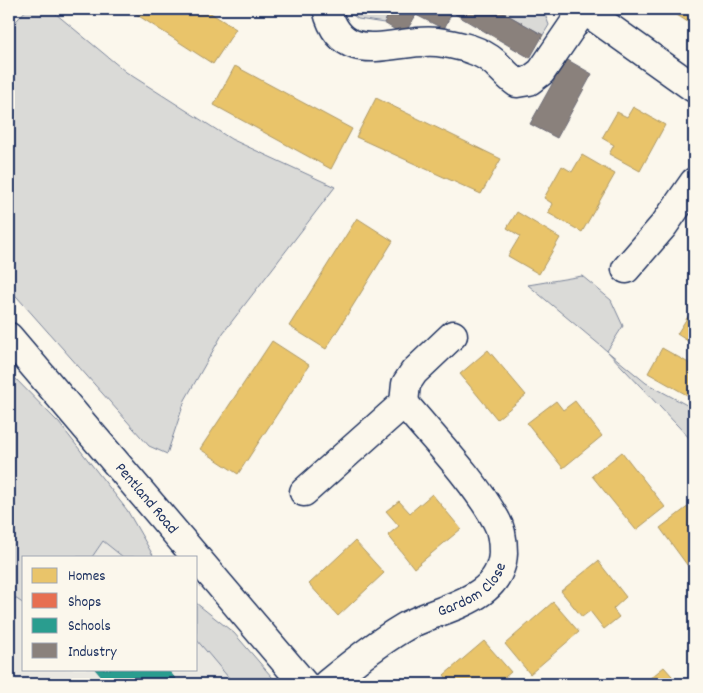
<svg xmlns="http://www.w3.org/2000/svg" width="703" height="693" viewBox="0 0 703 693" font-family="Dekko,sans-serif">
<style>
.built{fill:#eae8e2}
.green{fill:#dadad7;stroke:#7a849a}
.homes{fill:#e9c46a;stroke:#ab9766}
.shops{fill:#e76f51;stroke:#aa5c55}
.schools{fill:#2a9d8f;stroke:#267c80}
.industry{fill:#8a817c;stroke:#696873}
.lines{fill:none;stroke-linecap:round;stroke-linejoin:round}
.minor-casing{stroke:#1b2f5e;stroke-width:31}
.minor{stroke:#fbf7ec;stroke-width:28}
.labels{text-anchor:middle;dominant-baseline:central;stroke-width:5;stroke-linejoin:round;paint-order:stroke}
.street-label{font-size:16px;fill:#1b2f5e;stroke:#fbf7ec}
</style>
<rect width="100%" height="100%" fill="#fbf7ec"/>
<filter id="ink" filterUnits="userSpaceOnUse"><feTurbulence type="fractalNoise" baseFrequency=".02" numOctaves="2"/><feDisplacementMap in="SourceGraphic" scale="10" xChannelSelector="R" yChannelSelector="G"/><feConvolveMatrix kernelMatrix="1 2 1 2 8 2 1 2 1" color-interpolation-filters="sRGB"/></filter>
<g filter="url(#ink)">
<path class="built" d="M 103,541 L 123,557 L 92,557 Z
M 9,594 L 24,604 L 24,669 L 196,669 L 196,639 L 234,684 L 9,684 Z"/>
<path class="green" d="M 27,9 L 50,9 L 126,72 L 231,139 L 335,187 L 223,333 L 185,400 L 167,454 L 149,446 L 9,288 L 9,29 Z
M 345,9 L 392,9 L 384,23 L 358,19 Z
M 497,9 L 543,9 L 549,25 L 543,35 Z
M 582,276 L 611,300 L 623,326 L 607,351 L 646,383 L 694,409 L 694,443 L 607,351 L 528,285 Z
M 9,372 L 59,423 L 127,510 L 154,557 L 123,557 L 103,541 L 92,557 L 24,557 L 24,604 L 9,594 Z
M 196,603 L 234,633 L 278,684 L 234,684 L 196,639 Z"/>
<path class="homes" d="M 128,9 L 204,9 L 236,29 L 213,64 Z
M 681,9 L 694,9 L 694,26 L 677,15 Z
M 235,66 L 352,129 L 331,169 L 214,105 Z
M 376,98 L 501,159 L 481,194 L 356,137 Z
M 633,107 L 665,125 L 640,171 L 609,154 L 614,145 L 602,138 L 617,112 L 627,117 Z
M 582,155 L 615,174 L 582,232 L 548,213 L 553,204 L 544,198 L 562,166 L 572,172 Z
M 517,212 L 560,238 L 539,274 L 508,256 L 520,236 L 507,228 Z
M 357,218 L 393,241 L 326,349 L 289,326 Z
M 694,307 L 694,345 L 677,334 Z
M 272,341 L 309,365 L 238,474 L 200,449 Z
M 662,348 L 694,366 L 694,399 L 648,373 Z
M 488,350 L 526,395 L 497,419 L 460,374 Z
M 556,401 L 563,410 L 575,401 L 602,436 L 563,468 L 527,423 Z
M 622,452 L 665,507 L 636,530 L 592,476 Z
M 432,494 L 461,529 L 414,568 L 388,535 L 399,526 L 386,511 L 399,501 L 410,513 Z
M 694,502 L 694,572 L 693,573 L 660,528 Z
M 355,541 L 384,573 L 338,616 L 309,584 Z
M 598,561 L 626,597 L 613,609 L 619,617 L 604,629 L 590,611 L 582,617 L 561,591 Z
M 553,602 L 579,632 L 530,674 L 505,644 Z
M 484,641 L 511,672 L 497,684 L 451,684 L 444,675 Z
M 664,667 L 679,684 L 643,684 Z
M 694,677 L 694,684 L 685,684 Z
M 433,679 L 437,684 L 427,684 Z"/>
<path class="shops" d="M 9,621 L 14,625 L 9,634 Z"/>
<path class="schools" d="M 95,669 L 167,669 L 180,684 L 108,684 Z"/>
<path class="industry" d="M 392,9 L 405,9 L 416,15 L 404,35 L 384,23 Z
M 419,9 L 445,9 L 452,12 L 444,29 L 416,15 Z
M 458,9 L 497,9 L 543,35 L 530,58 L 455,14 Z
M 566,59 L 592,74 L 557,138 L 530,124 Z"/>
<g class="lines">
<defs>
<g id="minor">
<path d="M 327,9 C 343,74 400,34 444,43 C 462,46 480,50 494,62 C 502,69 508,77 517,83 L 529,81 L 541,72 L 584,9"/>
<path d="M 583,9 L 694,88"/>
<path d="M 626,269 L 664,225 L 694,182"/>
<path id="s1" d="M 9,337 L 304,684"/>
<path d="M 304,492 L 404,403 L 406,384 L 414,372 L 453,335"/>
<path id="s2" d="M 327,684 C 351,664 376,644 403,628 C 437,607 501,603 503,553 C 503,541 502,530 496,520 C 474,480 434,439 404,403"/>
</g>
</defs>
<use href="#minor" class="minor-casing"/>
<use href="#minor" class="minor"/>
</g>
</g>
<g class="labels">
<g class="street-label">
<text stroke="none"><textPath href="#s1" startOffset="212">Pentland Road</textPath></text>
<text stroke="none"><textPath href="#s2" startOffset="175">Gardom Close</textPath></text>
</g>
</g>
<rect width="703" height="693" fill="none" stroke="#fbf7ec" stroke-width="30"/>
<rect x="15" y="15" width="673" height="663" fill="none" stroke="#1b2f5e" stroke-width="2" filter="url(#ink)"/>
<rect x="22" y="556" width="175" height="115" fill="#fbf7ec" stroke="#a1a7b3"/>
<rect x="32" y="568" width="25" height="15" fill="#e9c46a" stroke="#a1a7b3"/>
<text x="68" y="580" font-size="15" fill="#1b2f5e">Homes</text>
<rect x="32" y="593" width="25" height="15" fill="#e76f51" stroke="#a1a7b3"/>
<text x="68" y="606" font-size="15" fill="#1b2f5e">Shops</text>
<rect x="32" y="618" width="25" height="15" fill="#2a9d8f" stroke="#a1a7b3"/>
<text x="68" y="630" font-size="15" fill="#1b2f5e">Schools</text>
<rect x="32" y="643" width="25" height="15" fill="#8a817c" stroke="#a1a7b3"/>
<text x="68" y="656" font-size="15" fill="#1b2f5e">Industry</text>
</svg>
